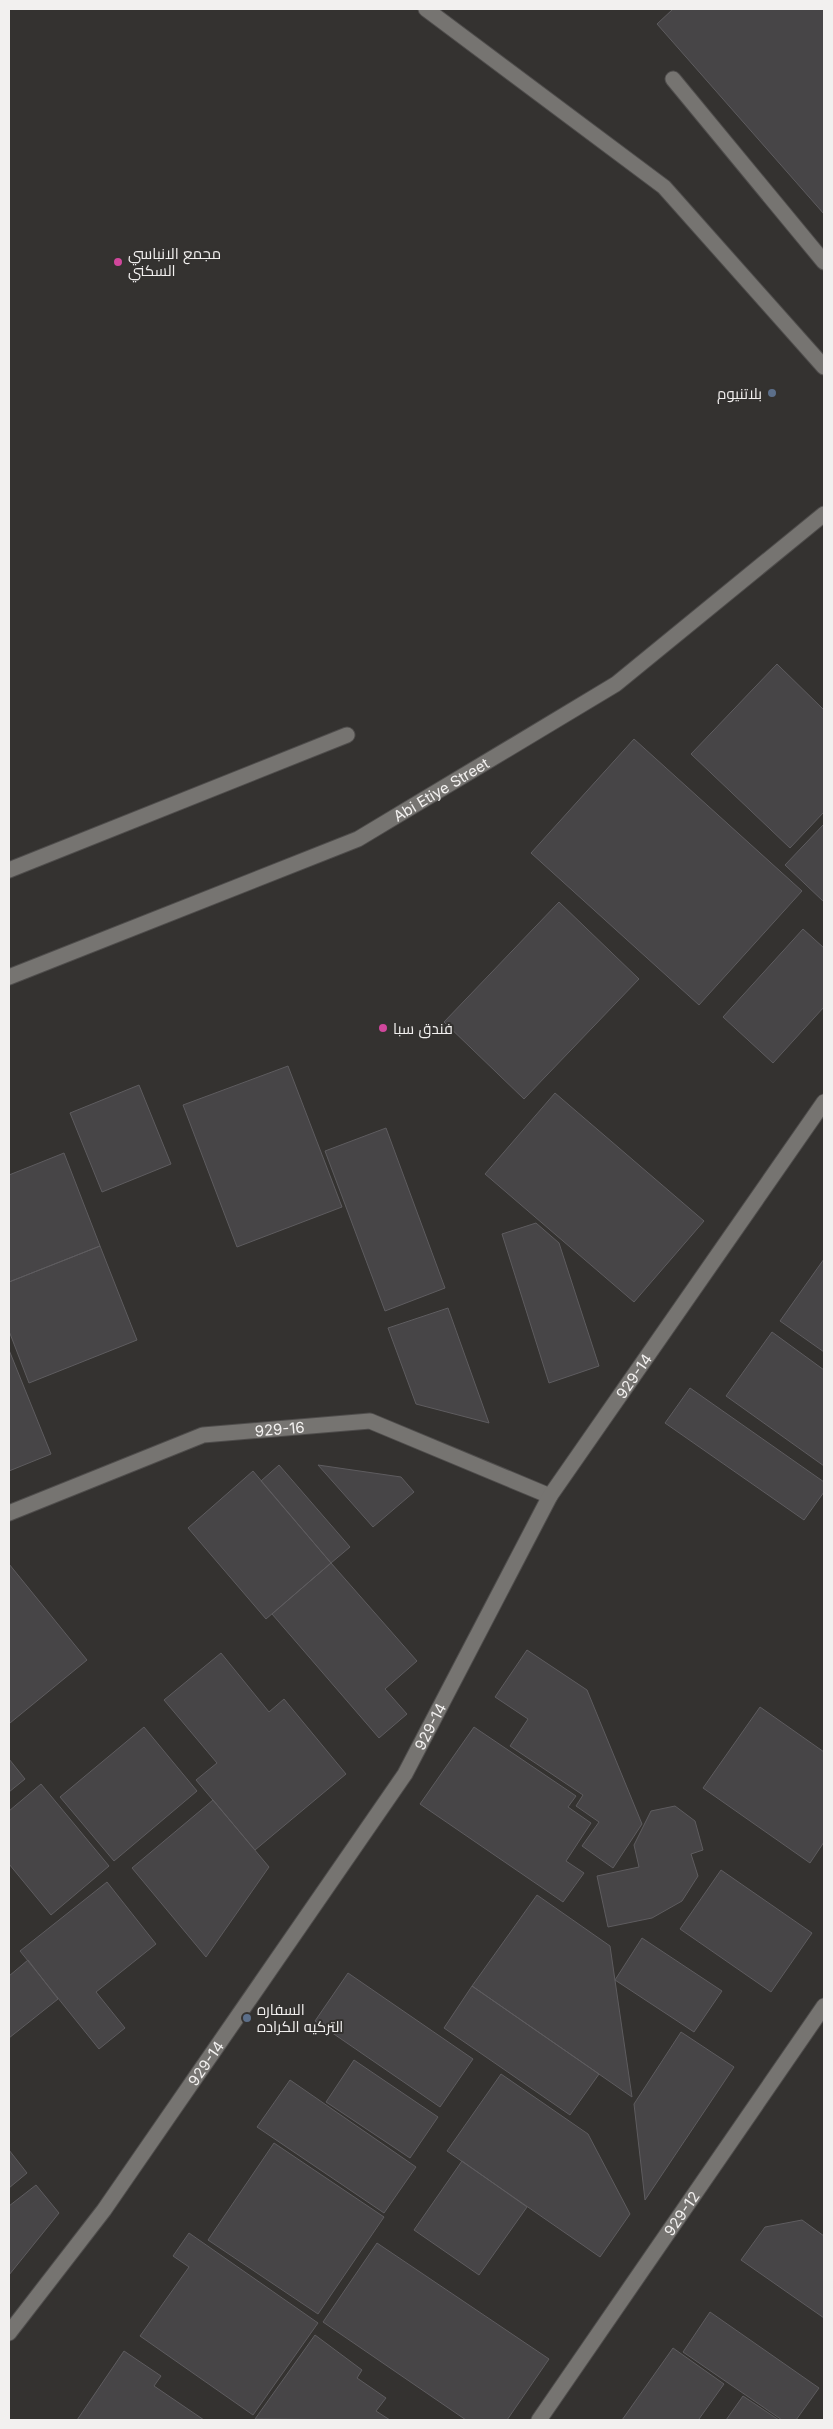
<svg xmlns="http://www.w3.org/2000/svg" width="833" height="2429" viewBox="0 0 833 2429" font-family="Inter,Cairo,sans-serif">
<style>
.building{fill:#474547;stroke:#5e5c5f}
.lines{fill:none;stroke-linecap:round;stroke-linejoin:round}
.minor-casing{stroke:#4f4d4c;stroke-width:17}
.minor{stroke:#767471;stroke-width:15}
.hotel-dot{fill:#d1479c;stroke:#343230;stroke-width:2}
.service-dot{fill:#5c6f8a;stroke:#343230;stroke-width:2}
.labels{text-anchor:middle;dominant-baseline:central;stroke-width:4;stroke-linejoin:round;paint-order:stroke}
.poi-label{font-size:15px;fill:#f2f0ef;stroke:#343230;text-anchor:start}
.street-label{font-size:15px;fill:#f2f0ef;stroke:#343230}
</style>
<rect width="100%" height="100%" fill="#343230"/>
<path class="building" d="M 673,9 L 824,9 L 824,214 L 657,24 Z
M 777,664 L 824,710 L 824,812 L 790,848 L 691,754 Z
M 634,739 L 802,891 L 699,1005 L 531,853 Z
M 824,824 L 824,902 L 785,865 Z
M 559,902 L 639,979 L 524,1099 L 444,1022 Z
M 803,929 L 824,948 L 824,1007 L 773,1063 L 723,1017 Z
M 288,1066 L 342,1207 L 237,1247 L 183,1105 Z
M 139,1085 L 171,1164 L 102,1192 L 70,1113 Z
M 555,1093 L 704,1221 L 634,1302 L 485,1174 Z
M 386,1128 L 445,1288 L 385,1311 L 325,1151 Z
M 64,1153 L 100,1246 L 9,1282 L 9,1175 Z
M 536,1223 L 559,1243 L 599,1366 L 549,1383 L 502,1234 Z
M 100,1246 L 137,1340 L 29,1383 L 9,1331 L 9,1282 Z
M 824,1259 L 824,1352 L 780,1321 Z
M 448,1308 L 489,1423 L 416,1404 L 388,1328 Z
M 772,1332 L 824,1370 L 824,1466 L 726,1396 Z
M 9,1350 L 51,1454 L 9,1471 Z
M 690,1388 L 824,1482 L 824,1492 L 804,1520 L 665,1423 Z
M 279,1465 L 350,1547 L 331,1563 L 261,1481 Z
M 318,1465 L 401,1477 L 414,1492 L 373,1527 Z
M 253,1471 L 331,1563 L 266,1619 L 188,1528 Z
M 331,1563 L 417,1661 L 385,1689 L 407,1714 L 379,1738 L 272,1614 Z
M 9,1564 L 87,1660 L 10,1723 L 9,1722 Z
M 527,1650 L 587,1690 L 642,1824 L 613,1868 L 582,1846 L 599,1822 L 576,1806 L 583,1795 L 510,1746 L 528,1719 L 495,1697 Z
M 221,1653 L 269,1712 L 284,1699 L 346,1774 L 255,1850 L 196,1780 L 217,1763 L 164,1700 Z
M 760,1707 L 824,1752 L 824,1842 L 810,1863 L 703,1788 Z
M 144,1727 L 197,1791 L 114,1861 L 60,1797 Z
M 474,1727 L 576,1796 L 568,1807 L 591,1823 L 566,1861 L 584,1873 L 563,1902 L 420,1804 Z
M 9,1759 L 25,1779 L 9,1792 Z
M 41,1784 L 109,1866 L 51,1915 L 9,1864 L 9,1811 Z
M 213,1800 L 269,1867 L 206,1957 L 132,1868 Z
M 675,1806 L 695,1821 L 703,1850 L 691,1854 L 698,1876 L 682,1901 L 652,1918 L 608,1927 L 597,1876 L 639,1867 L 634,1845 L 651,1811 Z
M 721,1870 L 812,1933 L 771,1992 L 680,1929 Z
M 107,1882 L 156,1944 L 96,1992 L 125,2028 L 99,2049 L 20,1951 Z
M 537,1895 L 610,1946 L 632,2097 L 472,1986 Z
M 642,1938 L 722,1991 L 694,2032 L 615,1980 Z
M 28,1960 L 58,1999 L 9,2038 L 9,1976 Z
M 348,1973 L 473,2059 L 440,2107 L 315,2021 Z
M 472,1986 L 599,2074 L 570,2115 L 444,2028 Z
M 681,2032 L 734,2067 L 645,2200 L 634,2104 Z
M 354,2060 L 438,2117 L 410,2158 L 326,2102 Z
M 501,2074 L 588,2134 L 630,2214 L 600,2257 L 447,2151 Z
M 290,2080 L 416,2167 L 384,2213 L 257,2127 Z
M 274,2143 L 384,2217 L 318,2314 L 208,2240 Z
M 9,2150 L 27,2173 L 9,2188 Z
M 462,2161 L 527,2207 L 479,2275 L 414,2230 Z
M 36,2185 L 59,2213 L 9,2275 L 9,2206 Z
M 802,2220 L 824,2236 L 824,2318 L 741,2260 L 765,2227 Z
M 189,2233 L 318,2323 L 253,2415 L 140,2336 L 189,2267 L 173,2256 Z
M 377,2243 L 549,2359 L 507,2420 L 466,2420 L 323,2322 Z
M 710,2312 L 819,2388 L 796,2420 L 782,2420 L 683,2352 Z
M 315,2335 L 362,2370 L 357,2378 L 386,2398 L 376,2411 L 390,2420 L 255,2419 Z
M 673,2348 L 724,2384 L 699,2419 L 701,2420 L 622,2420 Z
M 124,2351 L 161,2376 L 154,2386 L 204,2420 L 77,2420 Z
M 743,2396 L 779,2420 L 726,2420 Z"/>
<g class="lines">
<defs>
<g id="minor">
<path d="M 426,9 L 664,187 L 824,367"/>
<path d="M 673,79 L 824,262"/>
<path d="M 9,870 L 347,735"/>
<path id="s1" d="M 9,977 L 358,839 L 616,684 L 824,514"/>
<path id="s2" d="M 9,1513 L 203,1435 L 370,1421 L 550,1496"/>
<path id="s3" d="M 9,2333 L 104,2210 L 405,1774 L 550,1496 L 824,1102"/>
<path id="s4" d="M 539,2420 L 824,2006"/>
</g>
</defs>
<use href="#minor" class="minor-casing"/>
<use href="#minor" class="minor"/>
</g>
<g class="hotel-dot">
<circle cx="118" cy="262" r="5"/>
<circle cx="383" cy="1028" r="5"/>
</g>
<g class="service-dot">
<circle cx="772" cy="393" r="5"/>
<circle cx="247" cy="2018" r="5"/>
</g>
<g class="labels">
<g class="poi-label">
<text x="128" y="253">مجمع الانباسي<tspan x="128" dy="17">السكني</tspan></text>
<text x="762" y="393" text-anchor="end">بلاتنيوم</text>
<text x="393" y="1028">فندق سبا</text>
<text x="257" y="2009">السفاره<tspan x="257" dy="17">التركيه الكراده</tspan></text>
</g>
<g class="street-label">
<text stroke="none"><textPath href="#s1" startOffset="472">Abi Etiye Street</textPath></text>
<text stroke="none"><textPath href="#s3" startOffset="1145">929-14</textPath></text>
<text stroke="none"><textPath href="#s2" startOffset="286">929-16</textPath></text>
<text stroke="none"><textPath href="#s3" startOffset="739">929-14</textPath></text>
<text stroke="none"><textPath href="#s3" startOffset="334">929-14</textPath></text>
<text stroke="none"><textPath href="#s4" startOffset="251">929-12</textPath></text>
</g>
</g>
<rect width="833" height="2429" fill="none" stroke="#f2f0ef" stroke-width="20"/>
</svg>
